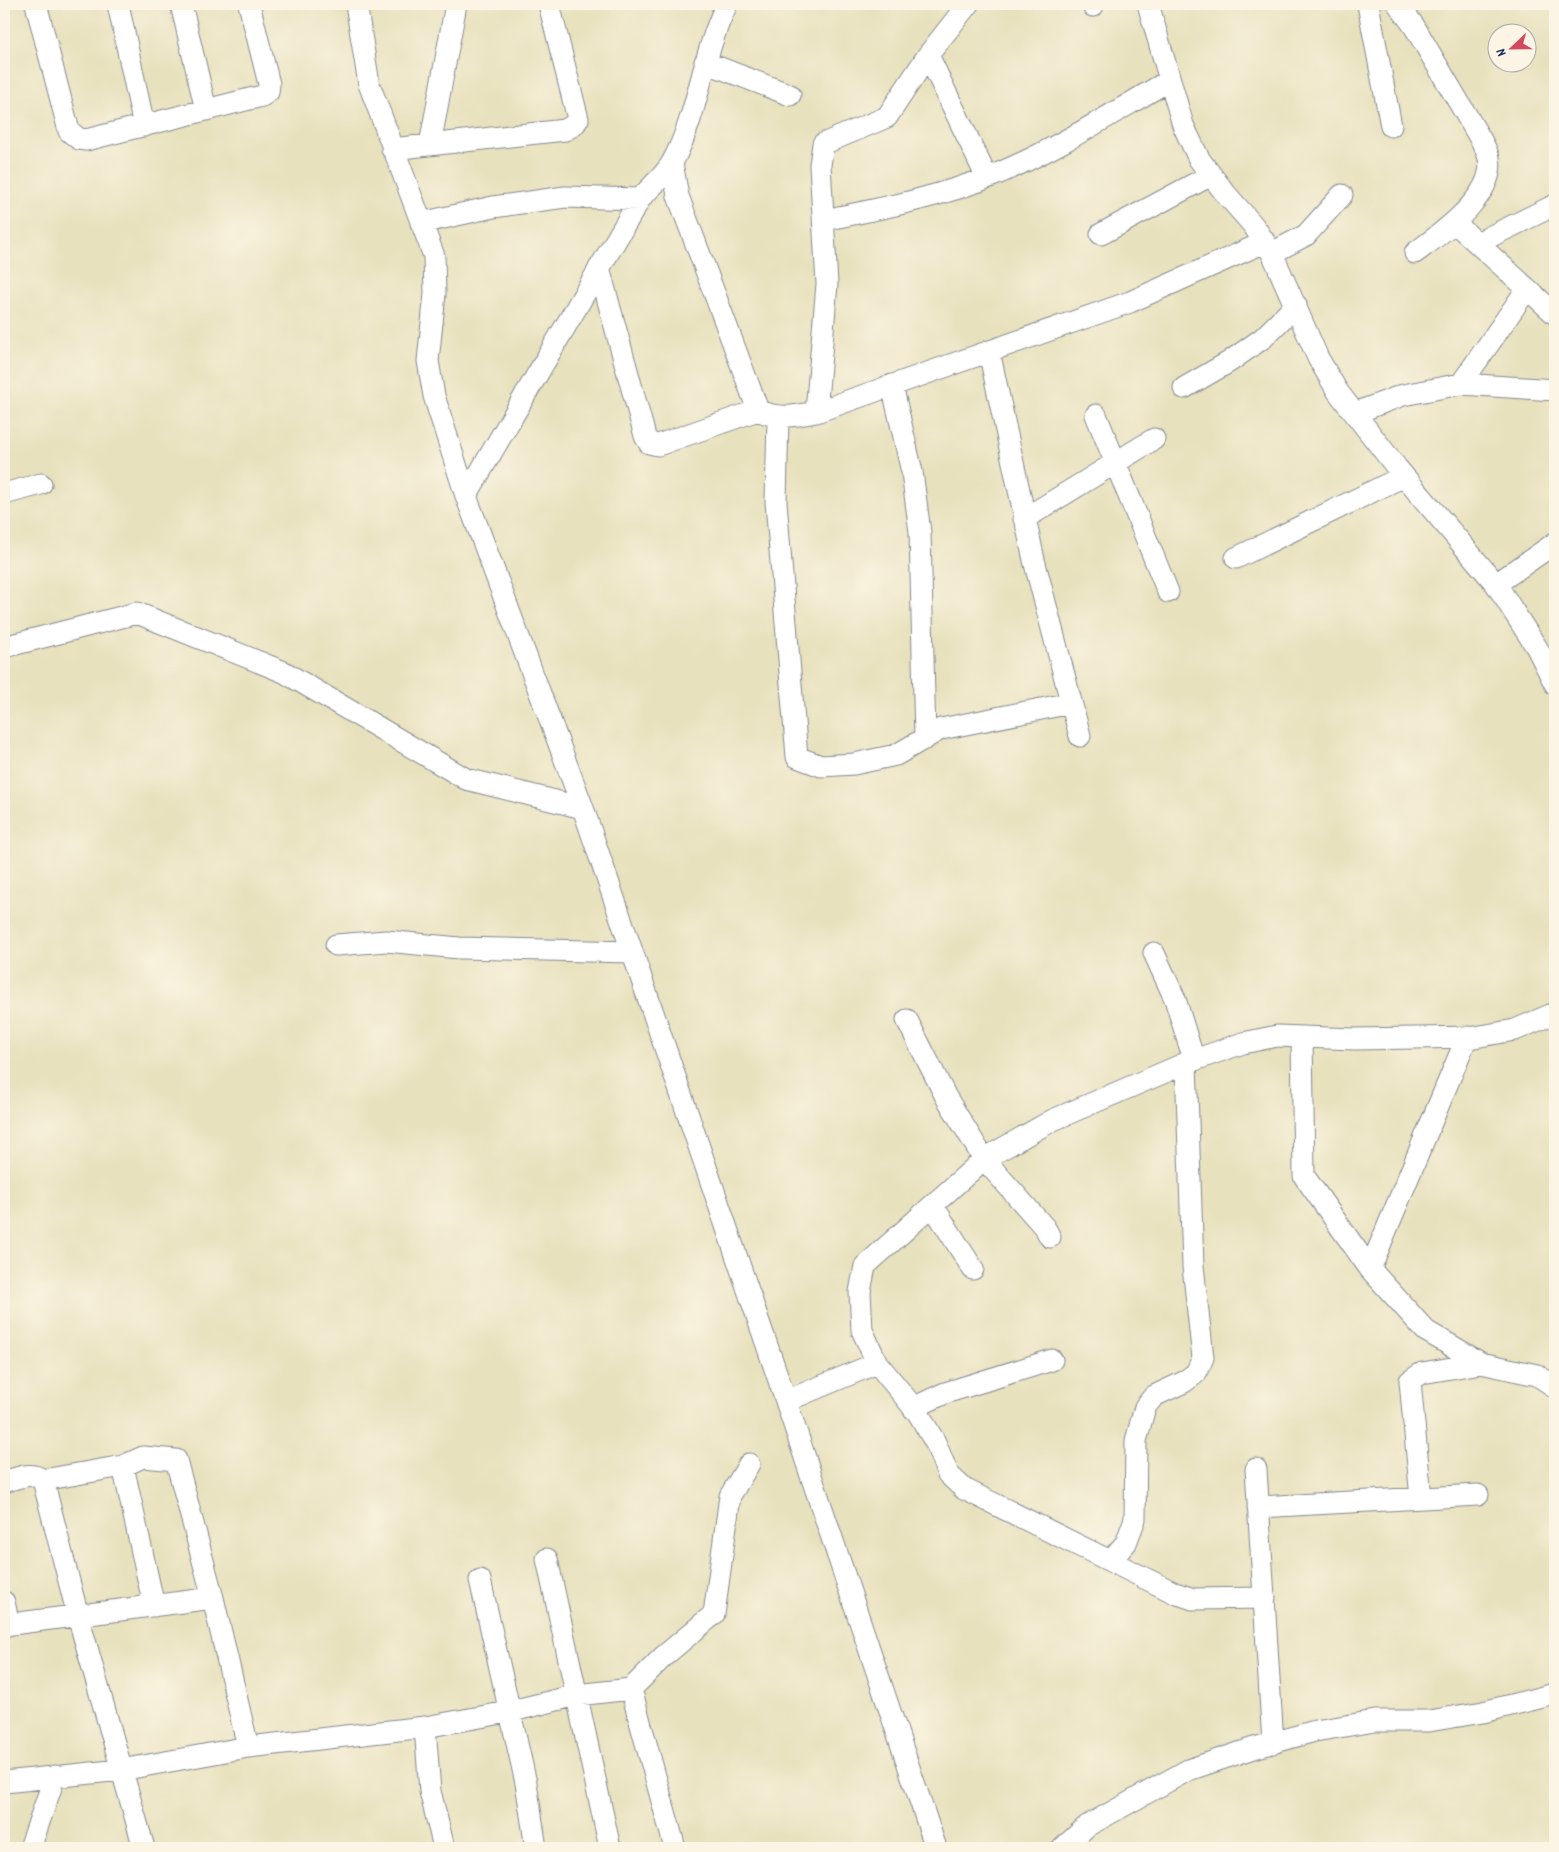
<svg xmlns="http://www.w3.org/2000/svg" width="1559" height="1852" viewBox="0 0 1559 1852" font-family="Dekko,sans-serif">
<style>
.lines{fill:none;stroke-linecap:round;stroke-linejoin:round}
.minor-casing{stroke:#82888e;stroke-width:23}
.minor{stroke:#fff;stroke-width:21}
</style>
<rect width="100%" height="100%" fill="#fcf5e5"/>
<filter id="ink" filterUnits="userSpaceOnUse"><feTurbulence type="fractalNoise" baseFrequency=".02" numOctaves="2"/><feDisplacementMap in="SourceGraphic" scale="10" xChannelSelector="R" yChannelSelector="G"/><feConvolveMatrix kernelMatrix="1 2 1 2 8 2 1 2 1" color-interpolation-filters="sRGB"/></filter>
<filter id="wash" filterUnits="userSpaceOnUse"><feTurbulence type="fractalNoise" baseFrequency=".0096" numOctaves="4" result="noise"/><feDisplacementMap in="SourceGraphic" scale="20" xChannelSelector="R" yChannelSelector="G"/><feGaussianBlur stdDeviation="1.12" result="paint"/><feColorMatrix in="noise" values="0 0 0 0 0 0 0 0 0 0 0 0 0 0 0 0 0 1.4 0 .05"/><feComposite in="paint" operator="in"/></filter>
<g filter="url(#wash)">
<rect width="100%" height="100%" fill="#e8e1bd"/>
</g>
<g filter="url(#ink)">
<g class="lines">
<defs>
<path id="minor" d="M 36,4 L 69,131 L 79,139 L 86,140 L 262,96 L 268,92 L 269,84 L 249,4
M 118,4 L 144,126
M 181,4 L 206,110
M 356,4 L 369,84 L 434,256 L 435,294 L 428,361 L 434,396 L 466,496 L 583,808 L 786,1401 L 936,1848
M 1093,4 L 1093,6
M 1148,4 L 1183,125 L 1199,159 L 1225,193 L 1253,225 L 1272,253 L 1318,358 L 1338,392 L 1397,468 L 1496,584 L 1537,648 L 1555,684
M 1368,4 L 1391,126
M 1398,4 L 1414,26 L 1481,140 C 1484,145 1487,152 1489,158 C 1497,195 1440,234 1415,253
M 928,55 L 987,178
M 705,62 L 790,95
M 430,145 L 456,4
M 392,149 L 565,130 L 574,125 L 578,119 L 549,4
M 672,163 L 678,196 L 758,410 C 778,420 796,416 816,412 L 1130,302 L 1265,242
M 824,220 C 883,208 941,197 997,174 C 1057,149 1114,112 1170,80
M 421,223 L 493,207 L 565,197 L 640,199
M 1455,223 L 1555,314
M 1101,234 L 1211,175
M 1477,243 L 1555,205
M 1272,253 L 1306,235 L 1342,195
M 599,268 L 645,436 L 649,443 L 658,445 L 758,410
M 989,351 L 1034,560 L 1080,736
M 1461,384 L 1527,289
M 892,385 L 912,472 L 920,532 L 925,739
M 1184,388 L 1229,362 L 1263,338 L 1296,305
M 816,412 L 827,284 L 820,165 L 823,144 L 887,117 L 928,55 L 968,4
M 1355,413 L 1403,395 L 1461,384 L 1555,390
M 1096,415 L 1168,592
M 778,417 L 776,502 L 797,757 L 821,766 L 854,764 L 896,755 L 941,729 L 1071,703
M 4,494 L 41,484
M 466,496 L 640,199 C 650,187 666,175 673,161 C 699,112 702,54 727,4
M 1024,519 L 1154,439
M 1236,558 L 1404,476
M 1496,584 L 1555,543
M 4,647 L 137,613 L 284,672 L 466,779 L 583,808
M 336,945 L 386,941 L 459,948 L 632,952
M 1154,953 L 1175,999 L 1194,1060
M 907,1020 L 946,1097 L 984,1159 L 1045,1228 L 1050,1237
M 1302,1037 L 1304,1176 L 1370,1269 L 1426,1331 L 1481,1363
M 933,1206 L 973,1269
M 1370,1269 L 1467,1037
M 786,1401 L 877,1363
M 913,1408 L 945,1393 L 1052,1360
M 123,1466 L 154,1606
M 1256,1469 L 1273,1743
M 43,1480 L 123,1466 L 143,1457 L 176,1460 L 213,1598 L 248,1747
M 4,1482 C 17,1478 31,1471 43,1480 L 78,1616 L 144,1848
M 1421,1498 L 1410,1381 L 1422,1373 L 1481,1363 L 1537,1375 L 1555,1387
M 1258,1507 L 1478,1495
M 547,1559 L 610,1848
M 1110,1561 L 1126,1543 L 1135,1519 L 1136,1441 L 1145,1407 L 1154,1396 L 1184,1382 L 1196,1373 L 1203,1358 L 1193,1266 L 1186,1063
M 480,1580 L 526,1783 L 536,1848
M 1265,1598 L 1193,1599 L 1175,1593 L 964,1489 L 948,1474 L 935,1442 L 918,1413 L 877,1363 L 862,1330 L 860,1292 L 865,1266 L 984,1159 L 1053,1120 L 1186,1063 L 1243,1043 L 1277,1036 L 1355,1039 L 1475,1037 L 1515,1030 L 1555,1013
M 4,1602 L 9,1625
M 4,1625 L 213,1598
M 631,1689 L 675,1848
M 425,1727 L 508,1712 L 577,1695 L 631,1689 L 664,1656 L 714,1614 L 730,1496 L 749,1464
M 4,1782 L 121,1770 L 248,1747 L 425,1727 L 430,1791 L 444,1848
M 30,1848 L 55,1776
M 1063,1848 L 1087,1826 L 1188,1770 L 1254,1748 L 1315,1731 L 1375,1721 L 1429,1721 L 1483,1712 L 1555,1694"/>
</defs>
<use href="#minor" class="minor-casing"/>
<use href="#minor" class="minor"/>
</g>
</g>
<rect width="1559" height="1852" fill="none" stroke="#fcf5e5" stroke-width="20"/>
<g transform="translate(1512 48) rotate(248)"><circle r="24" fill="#fcf5e5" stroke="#a2a6af"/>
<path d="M0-4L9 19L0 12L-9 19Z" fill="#d1495b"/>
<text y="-8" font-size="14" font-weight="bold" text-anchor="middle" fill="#1b2f5e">N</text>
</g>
</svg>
